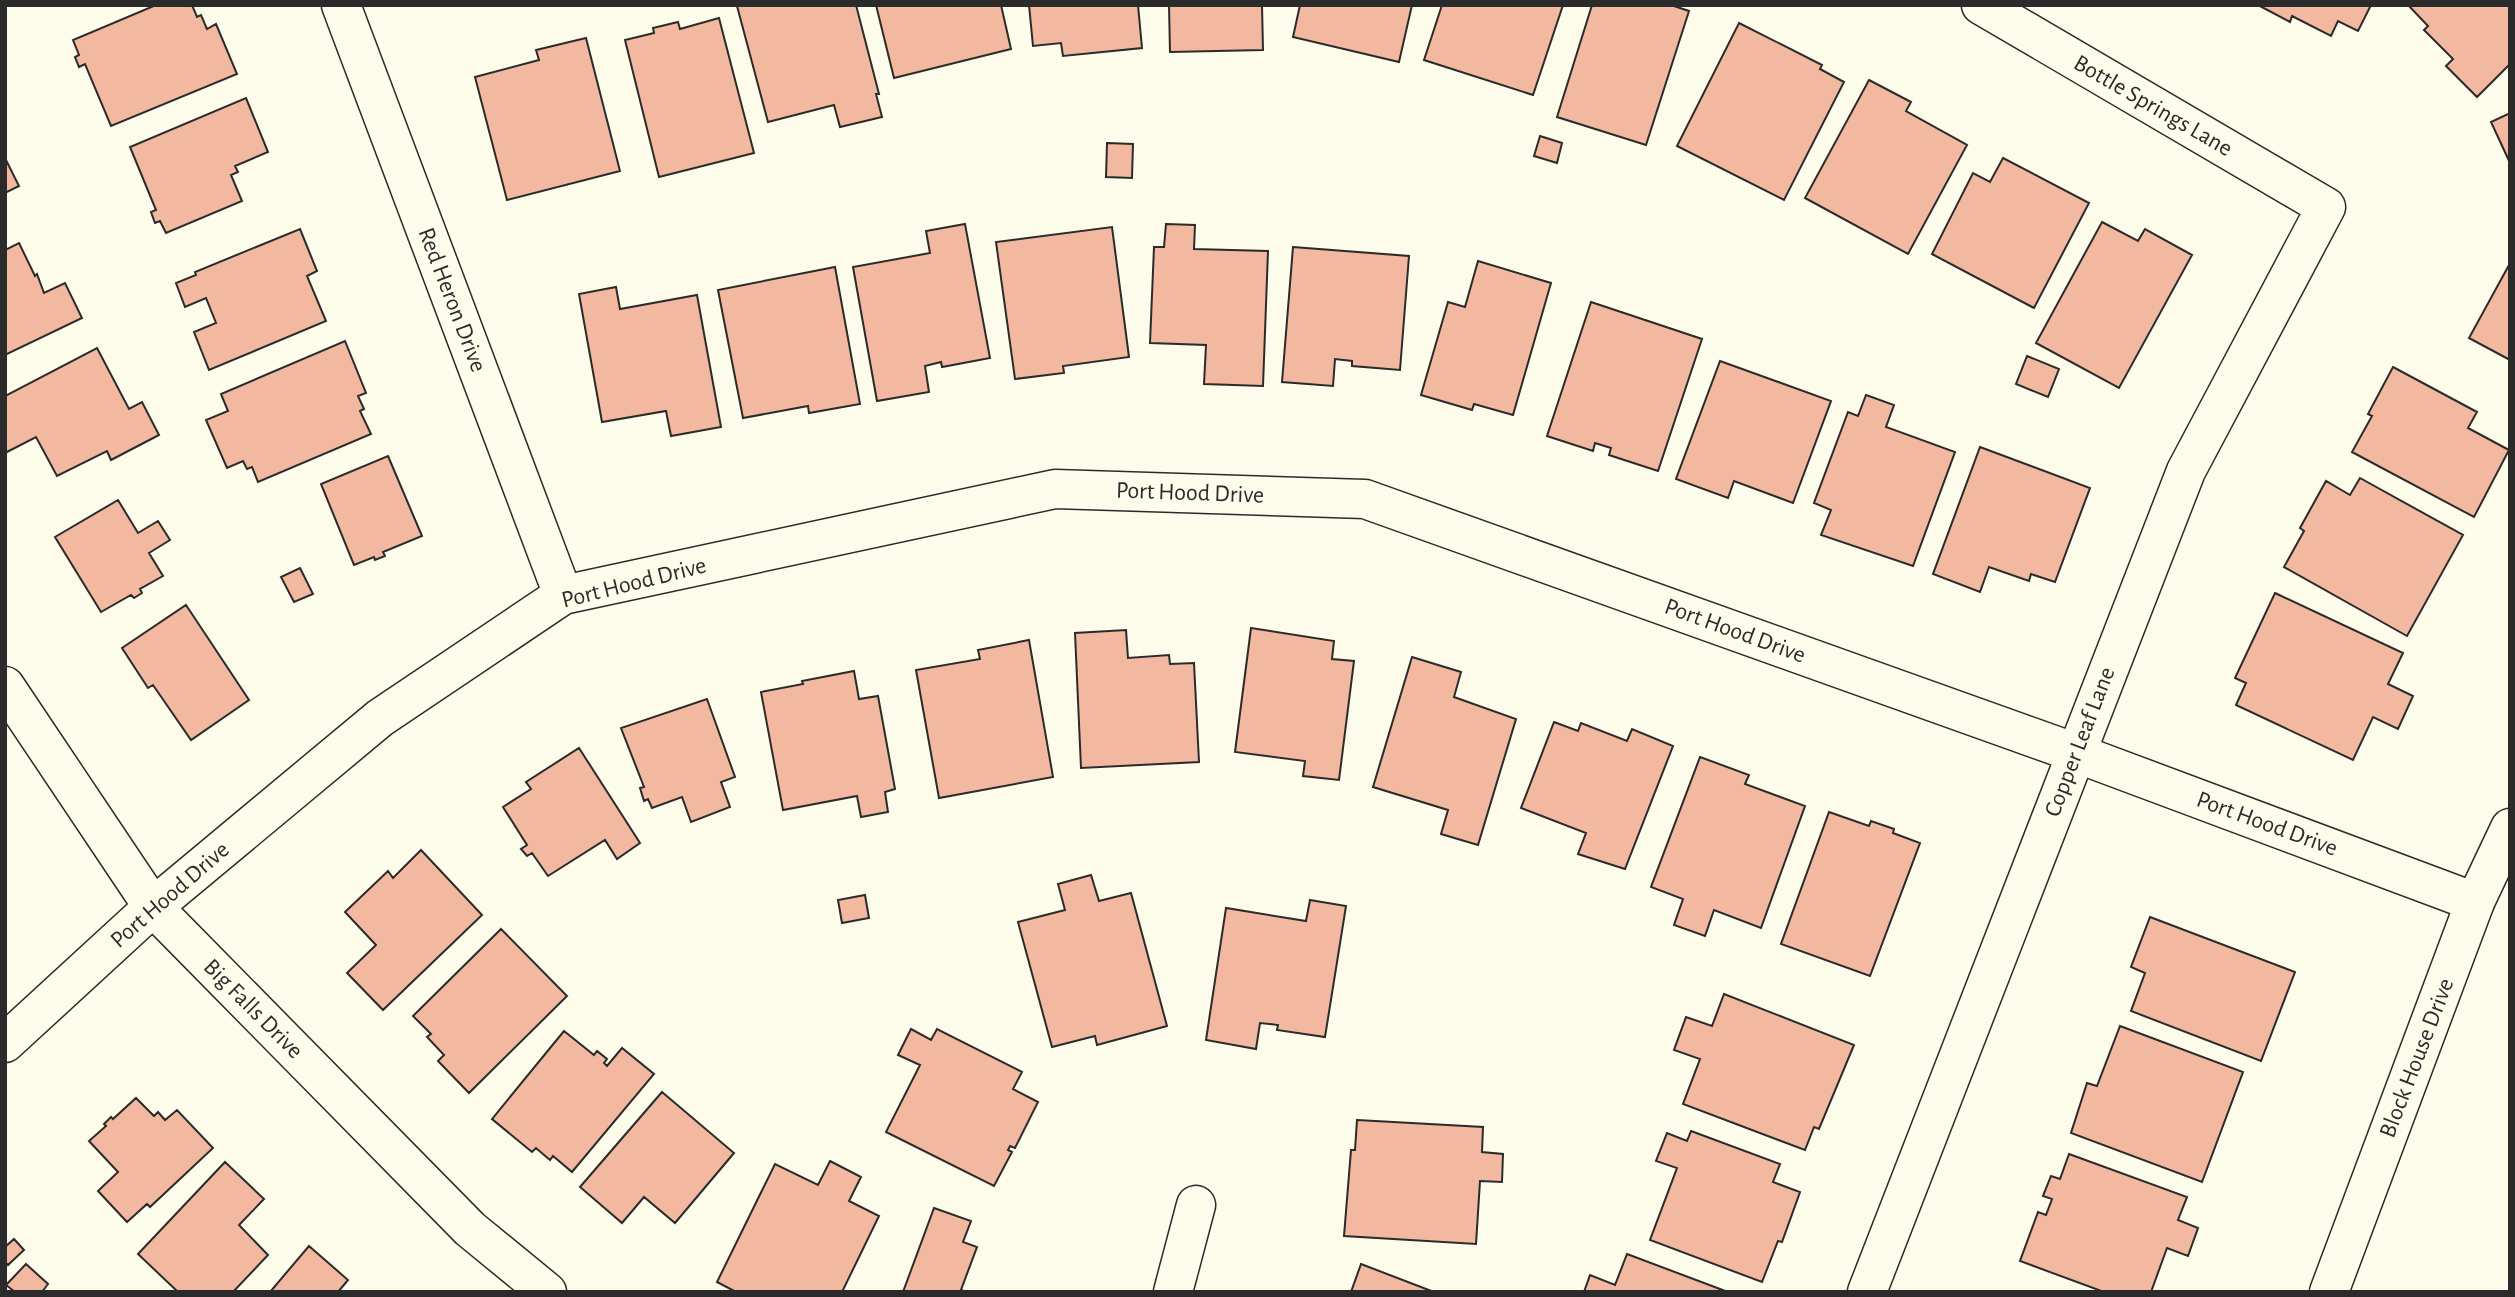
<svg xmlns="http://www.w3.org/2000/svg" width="2515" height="1297" viewBox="0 0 2515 1297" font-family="'Alegreya Sans',sans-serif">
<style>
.building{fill:#f2b8a0;stroke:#2b2b2b;stroke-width:2}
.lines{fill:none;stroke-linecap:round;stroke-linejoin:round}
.street-casing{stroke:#2b2b2b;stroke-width:41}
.secondary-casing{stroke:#2b2b2b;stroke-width:41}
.street{stroke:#fdfbea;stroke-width:38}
.secondary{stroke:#fdfbea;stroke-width:38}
.labels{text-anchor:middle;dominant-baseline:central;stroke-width:5;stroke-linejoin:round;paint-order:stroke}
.street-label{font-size:24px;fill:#2b2b2b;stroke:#fdfbea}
</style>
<rect width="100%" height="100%" fill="#fdfbea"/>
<path class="building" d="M 156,5 L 192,5 L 197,17 L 201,15 L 207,29 L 216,24 L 237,74 L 111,126 L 85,64 L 79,67 L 75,57 L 79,55 L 73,40 Z
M 856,5 L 879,94 L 876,94 L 882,117 L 840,127 L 834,105 L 768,122 L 737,6 Z
M 876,5 L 1001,5 L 1011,49 L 894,78 Z
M 1029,5 L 1138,5 L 1142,48 L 1063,56 L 1061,43 L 1033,46 Z
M 1169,5 L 1262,5 L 1263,50 L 1170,52 Z
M 1300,5 L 1412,5 L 1399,62 L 1293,37 Z
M 1442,5 L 1563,5 L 1533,95 L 1424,60 Z
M 1592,5 L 1671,5 L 1689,11 L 1646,145 L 1557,117 Z
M 2258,5 L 2371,5 L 2358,31 L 2338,21 L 2331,36 L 2292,16 L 2290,22 Z
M 2408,5 L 2510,5 L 2510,64 L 2477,97 L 2446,66 L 2453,59 L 2424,30 L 2428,26 Z
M 719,18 L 754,153 L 659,177 L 625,40 L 654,33 L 653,28 L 678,22 L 680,29 Z
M 1739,23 L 1822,65 L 1820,69 L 1844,82 L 1784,200 L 1677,146 Z
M 586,38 L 620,171 L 507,200 L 475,77 L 539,60 L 536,50 Z
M 1869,80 L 1911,102 L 1906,111 L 1967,145 L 1908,254 L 1805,198 Z
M 246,98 L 268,152 L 235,166 L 238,172 L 231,175 L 242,201 L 166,233 L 160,221 L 155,223 L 151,212 L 156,210 L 130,147 Z
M 2510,113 L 2510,163 L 2491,122 Z
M 1540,136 L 1562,143 L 1557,163 L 1534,156 Z
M 1107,143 L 1133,144 L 1132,178 L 1106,177 Z
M 5,158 L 19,186 L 5,193 Z
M 2003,158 L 2089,203 L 2034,308 L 1932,254 L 1973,173 L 1990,182 Z
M 2102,222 L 2138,241 L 2145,229 L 2192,255 L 2119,388 L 2036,343 Z
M 965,224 L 990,358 L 942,367 L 941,362 L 925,366 L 929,392 L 877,401 L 853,267 L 930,253 L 926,231 Z
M 1166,224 L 1195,225 L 1194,249 L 1268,251 L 1263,386 L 1204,384 L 1206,345 L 1150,343 L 1154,247 L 1164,247 Z
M 1112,227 L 1129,357 L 1063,366 L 1064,373 L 1015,379 L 996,242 Z
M 300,229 L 317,271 L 307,276 L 326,321 L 209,370 L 194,332 L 216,323 L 206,298 L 185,307 L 176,283 L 196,275 L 195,272 Z
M 19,243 L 35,276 L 37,274 L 44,293 L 65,283 L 82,318 L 5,355 L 5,250 Z
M 1293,247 L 1409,256 L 1400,370 L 1352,366 L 1352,361 L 1335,359 L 1333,386 L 1282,382 Z
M 1478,261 L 1551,283 L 1513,415 L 1474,404 L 1472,410 L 1421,395 L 1448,302 L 1465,307 Z
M 2509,265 L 2510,265 L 2510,360 L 2469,338 Z
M 835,267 L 860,404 L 809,413 L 808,406 L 743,418 L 718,290 Z
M 616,287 L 620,309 L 697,295 L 721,427 L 671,436 L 666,411 L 602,422 L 579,294 Z
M 1591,302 L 1702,339 L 1658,471 L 1609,455 L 1611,448 L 1595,443 L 1593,451 L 1547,436 Z
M 345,341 L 366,393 L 358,396 L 364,409 L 360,411 L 371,434 L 258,482 L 252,467 L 247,469 L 243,461 L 227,468 L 206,420 L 228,411 L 221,394 Z
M 97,348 L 129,409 L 142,402 L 159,435 L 111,460 L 107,451 L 57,476 L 36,437 L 5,453 L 5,396 Z
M 2027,356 L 2059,369 L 2048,397 L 2016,384 Z
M 1720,361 L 1831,401 L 1793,503 L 1734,481 L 1728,498 L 1676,479 Z
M 2393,367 L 2477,412 L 2468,428 L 2509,450 L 2474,517 L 2352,452 L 2372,416 L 2368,414 Z
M 1866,395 L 1894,405 L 1886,427 L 1955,452 L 1913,566 L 1821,535 L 1831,510 L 1814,503 L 1848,412 L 1858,416 Z
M 1980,447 L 2090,488 L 2055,582 L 2031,574 L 2029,581 L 1989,567 L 1980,592 L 1933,574 Z
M 388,456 L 422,536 L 383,552 L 385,556 L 375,560 L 374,557 L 354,565 L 321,484 Z
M 2360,478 L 2463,535 L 2407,636 L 2284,567 L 2304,531 L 2300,528 L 2326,481 L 2350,495 Z
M 118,500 L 138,533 L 158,521 L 170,540 L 149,553 L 163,576 L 140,589 L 142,593 L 134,598 L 131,595 L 101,612 L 55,537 Z
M 300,568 L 313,594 L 294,602 L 281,577 Z
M 2275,593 L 2403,653 L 2388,684 L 2413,696 L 2398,729 L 2373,717 L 2353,760 L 2236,705 L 2246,683 L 2235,678 Z
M 186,605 L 249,700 L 191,740 L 153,685 L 148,688 L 122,648 Z
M 1251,628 L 1334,641 L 1332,659 L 1354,661 L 1339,780 L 1303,776 L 1305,761 L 1235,752 Z
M 1126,630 L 1128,658 L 1169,655 L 1170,664 L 1194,663 L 1199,762 L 1081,768 L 1075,633 Z
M 1029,640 L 1053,777 L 939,798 L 916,670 L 980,659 L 978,650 Z
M 1412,657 L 1461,672 L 1454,697 L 1516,719 L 1478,845 L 1441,834 L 1448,810 L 1373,787 Z
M 854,671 L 859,699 L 878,696 L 895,789 L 885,792 L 888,812 L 861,817 L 857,796 L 783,810 L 761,692 L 803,684 L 802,681 Z
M 707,699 L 735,777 L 721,782 L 730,807 L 691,822 L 682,797 L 652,808 L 648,799 L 644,801 L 640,788 L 644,787 L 621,728 Z
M 1554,722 L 1578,731 L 1581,723 L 1627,741 L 1632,729 L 1673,746 L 1625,869 L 1578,854 L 1586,833 L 1521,808 Z
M 579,748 L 640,843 L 617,859 L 605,840 L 548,876 L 532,853 L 527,856 L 521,849 L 527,845 L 503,807 L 531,789 L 526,782 Z
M 1700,757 L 1749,775 L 1745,784 L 1805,806 L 1761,928 L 1714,910 L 1705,936 L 1674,925 L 1683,899 L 1651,887 Z
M 1829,812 L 1869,826 L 1871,821 L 1894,829 L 1893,833 L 1920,843 L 1870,976 L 1781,944 Z
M 421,850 L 482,915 L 383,1010 L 347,973 L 376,945 L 345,912 L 388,871 L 393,878 Z
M 1091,875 L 1099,901 L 1131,893 L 1167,1026 L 1097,1045 L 1095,1036 L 1052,1047 L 1018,922 L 1065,910 L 1058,884 Z
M 865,895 L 869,918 L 842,923 L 838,900 Z
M 1310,900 L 1346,906 L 1325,1037 L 1277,1030 L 1278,1025 L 1260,1023 L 1256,1049 L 1206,1040 L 1226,908 L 1306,921 Z
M 2150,917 L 2295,972 L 2261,1061 L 2131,1011 L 2145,973 L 2131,967 Z
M 501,929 L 567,996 L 469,1093 L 438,1061 L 444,1055 L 427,1037 L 431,1034 L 413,1016 Z
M 1724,994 L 1854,1045 L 1819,1129 L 1814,1127 L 1805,1150 L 1683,1104 L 1700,1059 L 1674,1050 L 1686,1017 L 1712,1026 Z
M 2120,1026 L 2243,1072 L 2202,1182 L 2071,1133 L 2087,1083 L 2097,1086 Z
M 911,1029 L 931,1040 L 937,1029 L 1022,1072 L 1013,1089 L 1038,1102 L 1015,1148 L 1010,1146 L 1008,1150 L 1012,1152 L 994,1186 L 886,1132 L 920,1065 L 898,1055 Z
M 564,1031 L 594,1055 L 597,1051 L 607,1059 L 604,1063 L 607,1066 L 622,1048 L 654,1074 L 572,1172 L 553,1156 L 550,1160 L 536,1148 L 532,1152 L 492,1119 Z
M 662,1092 L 734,1153 L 675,1223 L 644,1197 L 622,1223 L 580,1187 Z
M 136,1098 L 154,1116 L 158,1112 L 165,1120 L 177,1110 L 213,1148 L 150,1207 L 147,1204 L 127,1222 L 98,1191 L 118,1172 L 89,1141 L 106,1126 L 104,1124 L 111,1117 L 113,1119 Z
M 1357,1120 L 1483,1127 L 1482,1152 L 1503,1154 L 1502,1182 L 1480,1181 L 1476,1244 L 1344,1236 L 1351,1150 L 1355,1150 Z
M 1691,1131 L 1780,1164 L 1773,1182 L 1800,1192 L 1782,1242 L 1778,1241 L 1762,1282 L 1650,1240 L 1677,1168 L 1656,1161 L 1667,1133 L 1687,1141 Z
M 2069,1154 L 2187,1197 L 2178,1220 L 2198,1228 L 2188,1256 L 2167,1248 L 2151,1292 L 2104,1292 L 2020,1261 L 2038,1212 L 2046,1215 L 2052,1199 L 2043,1196 L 2051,1176 L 2060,1179 Z
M 830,1161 L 861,1177 L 849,1201 L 879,1216 L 842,1292 L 736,1292 L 717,1282 L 775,1164 L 818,1185 Z
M 225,1162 L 264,1199 L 239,1225 L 268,1255 L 233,1292 L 178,1292 L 138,1254 Z
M 934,1208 L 971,1221 L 963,1242 L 977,1247 L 961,1290 L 966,1292 L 903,1292 Z
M 14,1239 L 24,1250 L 8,1265 L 5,1262 L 5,1247 Z
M 309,1246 L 348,1280 L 338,1292 L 270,1292 Z
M 1627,1254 L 1728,1292 L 1584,1292 L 1590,1275 L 1615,1285 Z
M 26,1264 L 48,1284 L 42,1292 L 15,1292 L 6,1285 Z
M 1361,1264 L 1434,1292 L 1351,1292 Z"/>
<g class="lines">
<defs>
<path id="street" d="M 341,5 L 563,595
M 5,686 L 153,907 L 470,1229 L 547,1292
M 5,1043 L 153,907 L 380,718 L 563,595 L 1055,489 L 1365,499 L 2076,753 L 2475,902
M 1173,1292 L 1196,1205
M 1867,1292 L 2186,471 L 2326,207 L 1981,5"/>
<path id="secondary" d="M 2329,1292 L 2475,902 L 2510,828"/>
</defs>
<use href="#street" class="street-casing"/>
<use href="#secondary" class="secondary-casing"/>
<use href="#street" class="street"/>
<use href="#secondary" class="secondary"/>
</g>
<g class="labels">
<g class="street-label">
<text transform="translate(2153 106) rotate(30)">Bottle Springs Lane</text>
<text transform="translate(452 300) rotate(69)">Red Heron Drive</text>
<text transform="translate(1190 493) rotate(2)">Port Hood Drive</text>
<text transform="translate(634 583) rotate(-14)">Port Hood Drive</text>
<text transform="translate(1735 631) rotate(20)">Port Hood Drive</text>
<text transform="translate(2080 742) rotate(-69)">Copper Leaf Lane</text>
<text transform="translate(2267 824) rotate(20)">Port Hood Drive</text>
<text transform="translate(170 895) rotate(-41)">Port Hood Drive</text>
<text transform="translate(253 1009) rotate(45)">Big Falls Drive</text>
<text transform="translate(2417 1058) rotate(-69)">Block House Drive</text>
</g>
</g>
<rect width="2515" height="1297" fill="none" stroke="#2b2b2b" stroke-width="14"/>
</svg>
